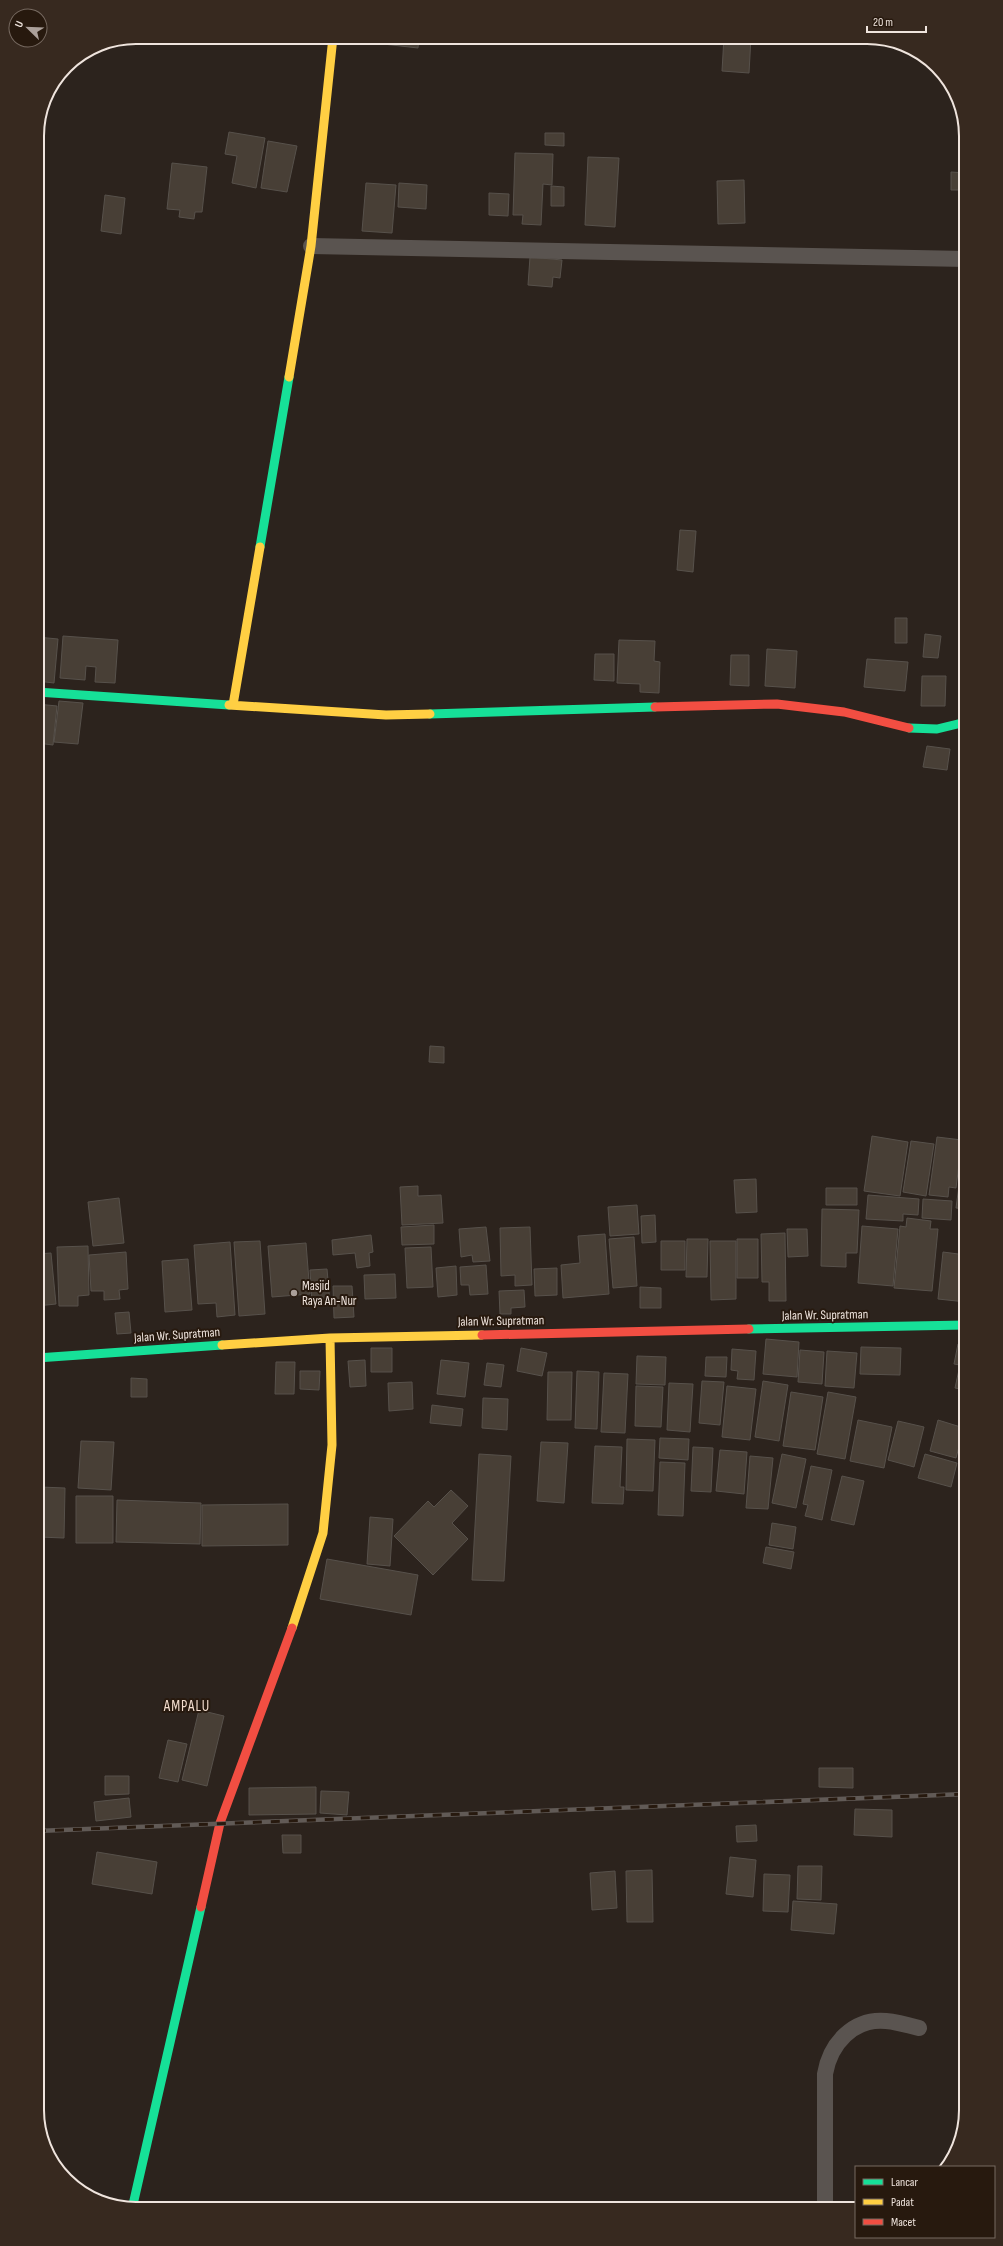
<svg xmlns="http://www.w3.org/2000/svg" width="1003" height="2246" viewBox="0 0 1003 2246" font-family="'Sofia Sans Condensed',sans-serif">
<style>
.building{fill:#483f36;stroke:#57514b}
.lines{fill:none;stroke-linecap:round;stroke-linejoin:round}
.street{stroke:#5a5450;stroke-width:16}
.fast{stroke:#16e098;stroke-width:9}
.slow{stroke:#ffcf43;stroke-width:9}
.jam{stroke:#f24e42;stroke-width:9}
.rail-casing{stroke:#615a56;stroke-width:4.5}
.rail{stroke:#27190e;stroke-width:3;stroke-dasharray:9;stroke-linecap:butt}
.poi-dot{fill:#aba09a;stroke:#27190e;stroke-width:1.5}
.labels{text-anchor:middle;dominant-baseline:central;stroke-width:4;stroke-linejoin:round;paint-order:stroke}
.poi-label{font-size:13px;fill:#efe4dd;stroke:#27190e;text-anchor:start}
.street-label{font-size:13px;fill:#efe4dd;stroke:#27190e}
.quarter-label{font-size:15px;letter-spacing:1px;fill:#f2ddce;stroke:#27190e}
.rim{fill:none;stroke:#efe4dd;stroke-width:2}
</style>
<rect width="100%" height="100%" fill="#2c231d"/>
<path class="building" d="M 384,37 L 419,37 L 418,48 L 383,44 Z
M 724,37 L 751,37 L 749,73 L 722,71 Z
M 229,132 L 265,138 L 256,188 L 232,183 L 237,156 L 225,154 Z
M 545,133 L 564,133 L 564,146 L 545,145 Z
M 268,141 L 297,146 L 287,192 L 261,188 Z
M 515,153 L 553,154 L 552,185 L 543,184 L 541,225 L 522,224 L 523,215 L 513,215 Z
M 588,157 L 619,158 L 615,227 L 585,225 Z
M 172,163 L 207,167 L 202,212 L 195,212 L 194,219 L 179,217 L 180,210 L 167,209 Z
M 951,172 L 966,173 L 966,190 L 951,190 Z
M 744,180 L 745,223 L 718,224 L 717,181 Z
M 366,183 L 396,185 L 392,233 L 362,231 Z
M 399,183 L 427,185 L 426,209 L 398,207 Z
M 551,186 L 564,187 L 564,206 L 551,206 Z
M 489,193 L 509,194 L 508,216 L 489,215 Z
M 105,195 L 125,198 L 121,234 L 101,231 Z
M 530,257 L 562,260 L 560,278 L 553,277 L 552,287 L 528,285 Z
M 680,530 L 696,531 L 693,572 L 677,570 Z
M 895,618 L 907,618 L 907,643 L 895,643 Z
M 925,634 L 941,636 L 938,658 L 923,657 Z
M 63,636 L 118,640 L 115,683 L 95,682 L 96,667 L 86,666 L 85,680 L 60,678 Z
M 37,637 L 58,639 L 54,683 L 37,681 Z
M 619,640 L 655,641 L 654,661 L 660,662 L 659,693 L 640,692 L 640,684 L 617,683 Z
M 767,649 L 797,651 L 795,688 L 765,686 Z
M 595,654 L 614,654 L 614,681 L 594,680 Z
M 731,655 L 749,655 L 749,686 L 730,685 Z
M 867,659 L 908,662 L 905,691 L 864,687 Z
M 922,676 L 946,676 L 945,706 L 921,706 Z
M 59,701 L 83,703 L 78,744 L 54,742 Z
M 37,704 L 57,706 L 53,745 L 37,743 Z
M 927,746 L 950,749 L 947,770 L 923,767 Z
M 430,1046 L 444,1047 L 444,1063 L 429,1062 Z
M 872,1136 L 908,1142 L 900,1196 L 864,1191 Z
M 937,1137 L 962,1140 L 956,1188 L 949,1187 L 948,1197 L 929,1195 Z
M 911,1141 L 934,1144 L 926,1196 L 903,1192 Z
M 963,1156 L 966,1156 L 966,1209 L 956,1208 Z
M 756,1179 L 757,1212 L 736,1213 L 734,1180 Z
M 418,1186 L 418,1196 L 441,1195 L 443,1223 L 402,1225 L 400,1187 Z
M 826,1188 L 857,1188 L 857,1205 L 826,1205 Z
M 868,1195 L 919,1199 L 918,1215 L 903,1214 L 903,1221 L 866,1219 Z
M 119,1198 L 124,1243 L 93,1246 L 88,1202 Z
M 923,1199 L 952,1201 L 951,1220 L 922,1218 Z
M 637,1205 L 639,1234 L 610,1236 L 608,1207 Z
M 822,1209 L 859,1210 L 857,1253 L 846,1253 L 846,1267 L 821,1266 Z
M 655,1215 L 656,1242 L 642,1243 L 641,1216 Z
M 907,1218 L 931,1221 L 930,1229 L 938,1229 L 932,1291 L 894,1288 L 900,1226 L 906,1227 Z
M 434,1225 L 434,1244 L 402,1245 L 401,1227 Z
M 862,1226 L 898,1229 L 893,1286 L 858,1283 Z
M 486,1227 L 490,1261 L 473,1262 L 472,1255 L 461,1257 L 459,1229 Z
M 530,1227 L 532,1285 L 515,1286 L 515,1275 L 501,1276 L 500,1228 Z
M 787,1229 L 807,1229 L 808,1256 L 788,1257 Z
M 785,1233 L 786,1301 L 769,1301 L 769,1282 L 762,1282 L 761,1234 Z
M 605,1234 L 609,1294 L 563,1298 L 561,1265 L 580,1263 L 578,1236 Z
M 371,1235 L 373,1252 L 369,1253 L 370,1266 L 357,1268 L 355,1253 L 333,1255 L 332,1240 Z
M 634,1237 L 637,1286 L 613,1288 L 609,1239 Z
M 687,1239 L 708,1239 L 707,1277 L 686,1277 Z
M 737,1239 L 758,1239 L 758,1278 L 737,1278 Z
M 260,1241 L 265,1314 L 239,1316 L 234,1242 Z
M 661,1241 L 685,1241 L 685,1270 L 661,1270 Z
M 710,1241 L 736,1241 L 736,1299 L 711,1300 Z
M 230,1242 L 235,1315 L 217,1317 L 216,1303 L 198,1304 L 194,1245 Z
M 306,1243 L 310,1294 L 272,1297 L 268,1246 Z
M 88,1246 L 89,1295 L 78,1296 L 78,1306 L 59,1306 L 57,1247 Z
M 431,1247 L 433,1287 L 407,1288 L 405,1248 Z
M 126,1252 L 128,1289 L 119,1290 L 120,1299 L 104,1300 L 104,1291 L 91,1291 L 89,1255 Z
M 943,1252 L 966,1255 L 966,1302 L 938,1299 Z
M 51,1253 L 56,1304 L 37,1306 L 37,1254 Z
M 188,1259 L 192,1310 L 165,1312 L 162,1261 Z
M 486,1265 L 488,1294 L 470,1295 L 469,1285 L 461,1285 L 460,1267 Z
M 456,1266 L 457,1295 L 438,1297 L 436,1268 Z
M 557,1268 L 557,1295 L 535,1296 L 534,1269 Z
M 327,1269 L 330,1303 L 312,1304 L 310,1270 Z
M 395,1274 L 396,1298 L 365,1299 L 364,1275 Z
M 333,1286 L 352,1286 L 354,1317 L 334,1318 Z
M 640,1287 L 661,1288 L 661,1308 L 640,1308 Z
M 524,1290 L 525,1307 L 511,1308 L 511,1314 L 500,1314 L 499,1291 Z
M 129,1312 L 131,1333 L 117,1334 L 115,1313 Z
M 766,1339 L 799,1342 L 797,1377 L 763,1374 Z
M 958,1344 L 966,1345 L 966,1390 L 955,1388 L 960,1365 L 954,1364 Z
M 861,1347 L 901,1348 L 900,1375 L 860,1374 Z
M 371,1348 L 392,1348 L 392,1372 L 371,1372 Z
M 521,1348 L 547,1353 L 542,1376 L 517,1371 Z
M 732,1349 L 756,1351 L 754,1380 L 737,1379 L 738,1371 L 731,1370 Z
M 800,1350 L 824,1352 L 822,1384 L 798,1382 Z
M 827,1351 L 857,1353 L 854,1388 L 825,1386 Z
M 637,1356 L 666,1357 L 665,1385 L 636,1384 Z
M 706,1357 L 727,1357 L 726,1377 L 705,1376 Z
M 365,1360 L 366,1386 L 350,1387 L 348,1361 Z
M 441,1360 L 469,1363 L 465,1397 L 437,1394 Z
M 276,1362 L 295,1362 L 294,1394 L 275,1394 Z
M 487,1363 L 504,1365 L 501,1387 L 484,1385 Z
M 300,1371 L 320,1371 L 319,1390 L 300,1389 Z
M 577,1371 L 599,1372 L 597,1429 L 575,1428 Z
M 548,1372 L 572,1372 L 571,1420 L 547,1420 Z
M 604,1373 L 628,1374 L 625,1433 L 601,1432 Z
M 131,1378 L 147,1379 L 147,1397 L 131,1397 Z
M 702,1381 L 724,1382 L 720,1425 L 699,1423 Z
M 763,1381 L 788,1385 L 779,1441 L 755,1437 Z
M 412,1382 L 413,1409 L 389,1411 L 388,1383 Z
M 669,1383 L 693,1384 L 690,1432 L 667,1430 Z
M 636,1386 L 663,1387 L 661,1427 L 635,1426 Z
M 727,1386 L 756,1389 L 750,1440 L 722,1437 Z
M 791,1392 L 823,1397 L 815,1450 L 783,1446 Z
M 828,1392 L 856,1397 L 845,1459 L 817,1454 Z
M 37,1398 L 41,1398 L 39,1459 L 37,1459 Z
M 483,1398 L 508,1399 L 507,1430 L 482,1428 Z
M 432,1405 L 463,1409 L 461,1426 L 430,1423 Z
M 858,1420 L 892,1427 L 884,1468 L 850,1461 Z
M 938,1420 L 964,1428 L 956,1458 L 930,1451 Z
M 898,1421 L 924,1427 L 914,1467 L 888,1460 Z
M 660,1438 L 689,1439 L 688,1460 L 659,1458 Z
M 627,1439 L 655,1440 L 653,1491 L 626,1490 Z
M 81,1441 L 114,1442 L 111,1490 L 78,1488 Z
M 541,1442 L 568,1443 L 564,1503 L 537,1501 Z
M 595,1446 L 622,1447 L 620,1487 L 624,1487 L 623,1504 L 592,1503 Z
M 693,1447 L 713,1448 L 711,1492 L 691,1491 Z
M 720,1450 L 747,1452 L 744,1494 L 716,1491 Z
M 479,1454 L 511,1456 L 504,1581 L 472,1580 Z
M 782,1454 L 806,1459 L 796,1508 L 772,1503 Z
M 925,1454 L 957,1463 L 951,1487 L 918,1478 Z
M 750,1456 L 773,1458 L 768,1509 L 746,1508 Z
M 660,1462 L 685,1463 L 683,1516 L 658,1515 Z
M 811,1466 L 832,1470 L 822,1520 L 805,1516 L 808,1505 L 803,1504 Z
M 37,1474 L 40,1474 L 38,1525 L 37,1525 Z
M 842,1476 L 864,1481 L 854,1525 L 831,1520 Z
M 40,1487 L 65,1488 L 64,1538 L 39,1537 Z
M 451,1490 L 468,1506 L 452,1523 L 468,1539 L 433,1575 L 394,1536 L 428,1501 L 434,1507 Z
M 76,1496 L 113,1496 L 113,1543 L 76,1543 Z
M 117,1500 L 201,1503 L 200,1544 L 116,1542 Z
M 288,1504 L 288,1545 L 202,1546 L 202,1505 Z
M 370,1517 L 393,1519 L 390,1566 L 367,1564 Z
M 772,1523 L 796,1527 L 793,1549 L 769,1545 Z
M 766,1547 L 794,1552 L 791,1569 L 763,1563 Z
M 327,1559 L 418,1575 L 411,1615 L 320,1599 Z
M 199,1710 L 224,1716 L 207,1786 L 182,1780 Z
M 168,1740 L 187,1744 L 178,1782 L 159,1778 Z
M 819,1768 L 853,1768 L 853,1788 L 819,1787 Z
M 105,1776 L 129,1776 L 129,1794 L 105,1795 Z
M 316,1787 L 316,1814 L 249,1815 L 249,1788 Z
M 321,1791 L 349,1792 L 347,1815 L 320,1813 Z
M 129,1798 L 131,1817 L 96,1821 L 94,1802 Z
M 855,1809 L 892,1810 L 892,1837 L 854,1835 Z
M 756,1825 L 757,1841 L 737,1842 L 736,1826 Z
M 282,1835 L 301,1835 L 301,1853 L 283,1853 Z
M 97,1852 L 157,1862 L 152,1894 L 92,1884 Z
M 730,1857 L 756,1860 L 753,1897 L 726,1894 Z
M 798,1866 L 822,1866 L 821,1900 L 797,1899 Z
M 652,1870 L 653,1922 L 627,1922 L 626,1871 Z
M 615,1871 L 617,1908 L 592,1910 L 590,1873 Z
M 764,1874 L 790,1875 L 788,1912 L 763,1911 Z
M 793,1901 L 837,1904 L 834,1934 L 791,1930 Z"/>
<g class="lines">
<path class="street" d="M 311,246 L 966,259
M 825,2209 L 825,2074 C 830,2044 853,2018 886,2021 C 897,2022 908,2025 919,2028"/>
<path class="fast" d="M 260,547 L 289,377
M 37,692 L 229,705
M 430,714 L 655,707
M 909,728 L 937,729 L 966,722
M 749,1329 L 966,1325
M 37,1358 L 222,1345
M 132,2209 L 201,1907"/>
<path class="slow" d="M 289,377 L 311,246 L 333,37
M 229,705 L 386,715 L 430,714
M 233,705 L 260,547
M 222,1345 L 330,1338 L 482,1335
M 292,1628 L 323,1533 L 332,1445 L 330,1338"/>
<path class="jam" d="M 655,707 L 777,704 L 844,712 L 909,728
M 482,1335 L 749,1329
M 201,1907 L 220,1823 L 292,1628"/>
<defs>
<path id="rail" d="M 37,1831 L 966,1794"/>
</defs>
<use href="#rail" class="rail-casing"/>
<use href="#rail" class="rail"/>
</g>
<circle class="poi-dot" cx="294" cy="1293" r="4"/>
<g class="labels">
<g class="poi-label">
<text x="302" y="1286">Masjid<tspan x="302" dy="15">Raya An-Nur</tspan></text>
</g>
<g class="street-label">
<text transform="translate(825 1315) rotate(-1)">Jalan Wr. Supratman</text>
<text transform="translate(501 1321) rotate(-1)">Jalan Wr. Supratman</text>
<text transform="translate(177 1335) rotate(-4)">Jalan Wr. Supratman</text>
</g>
<g class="quarter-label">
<text x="187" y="1706">AMPALU</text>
</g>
</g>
<path d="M0 0H1003V2246H0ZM136 44H867A92 92 0 0 1 959 136V2110A92 92 0 0 1 867 2202H136A92 92 0 0 1 44 2110V136A92 92 0 0 1 136 44Z" fill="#37291f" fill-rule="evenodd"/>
<path class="rim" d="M136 44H867A92 92 0 0 1 959 136V2110A92 92 0 0 1 867 2202H136A92 92 0 0 1 44 2110V136A92 92 0 0 1 136 44Z"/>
<rect x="855" y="2166" width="140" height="72" fill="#27190e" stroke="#776a61"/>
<rect x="863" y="2179" width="20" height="6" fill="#16e098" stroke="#776a61"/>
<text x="891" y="2186" font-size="12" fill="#efe4dd">Lancar</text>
<rect x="863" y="2199" width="20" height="6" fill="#ffcf43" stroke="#776a61"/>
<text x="891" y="2206" font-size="12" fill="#efe4dd">Padat</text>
<rect x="863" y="2219" width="20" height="6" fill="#f24e42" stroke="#776a61"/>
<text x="891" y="2226" font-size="12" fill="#efe4dd">Macet</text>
<g transform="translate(28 28) rotate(293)"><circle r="19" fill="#27190e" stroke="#776a61"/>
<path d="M0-3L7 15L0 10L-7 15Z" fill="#aba09a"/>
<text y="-6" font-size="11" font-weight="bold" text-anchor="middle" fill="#efe4dd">U</text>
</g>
<path d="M867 26v6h59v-6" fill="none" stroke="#efe4dd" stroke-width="2"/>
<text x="873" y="26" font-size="12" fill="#efe4dd" stroke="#27190e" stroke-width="3" paint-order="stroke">20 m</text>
</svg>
